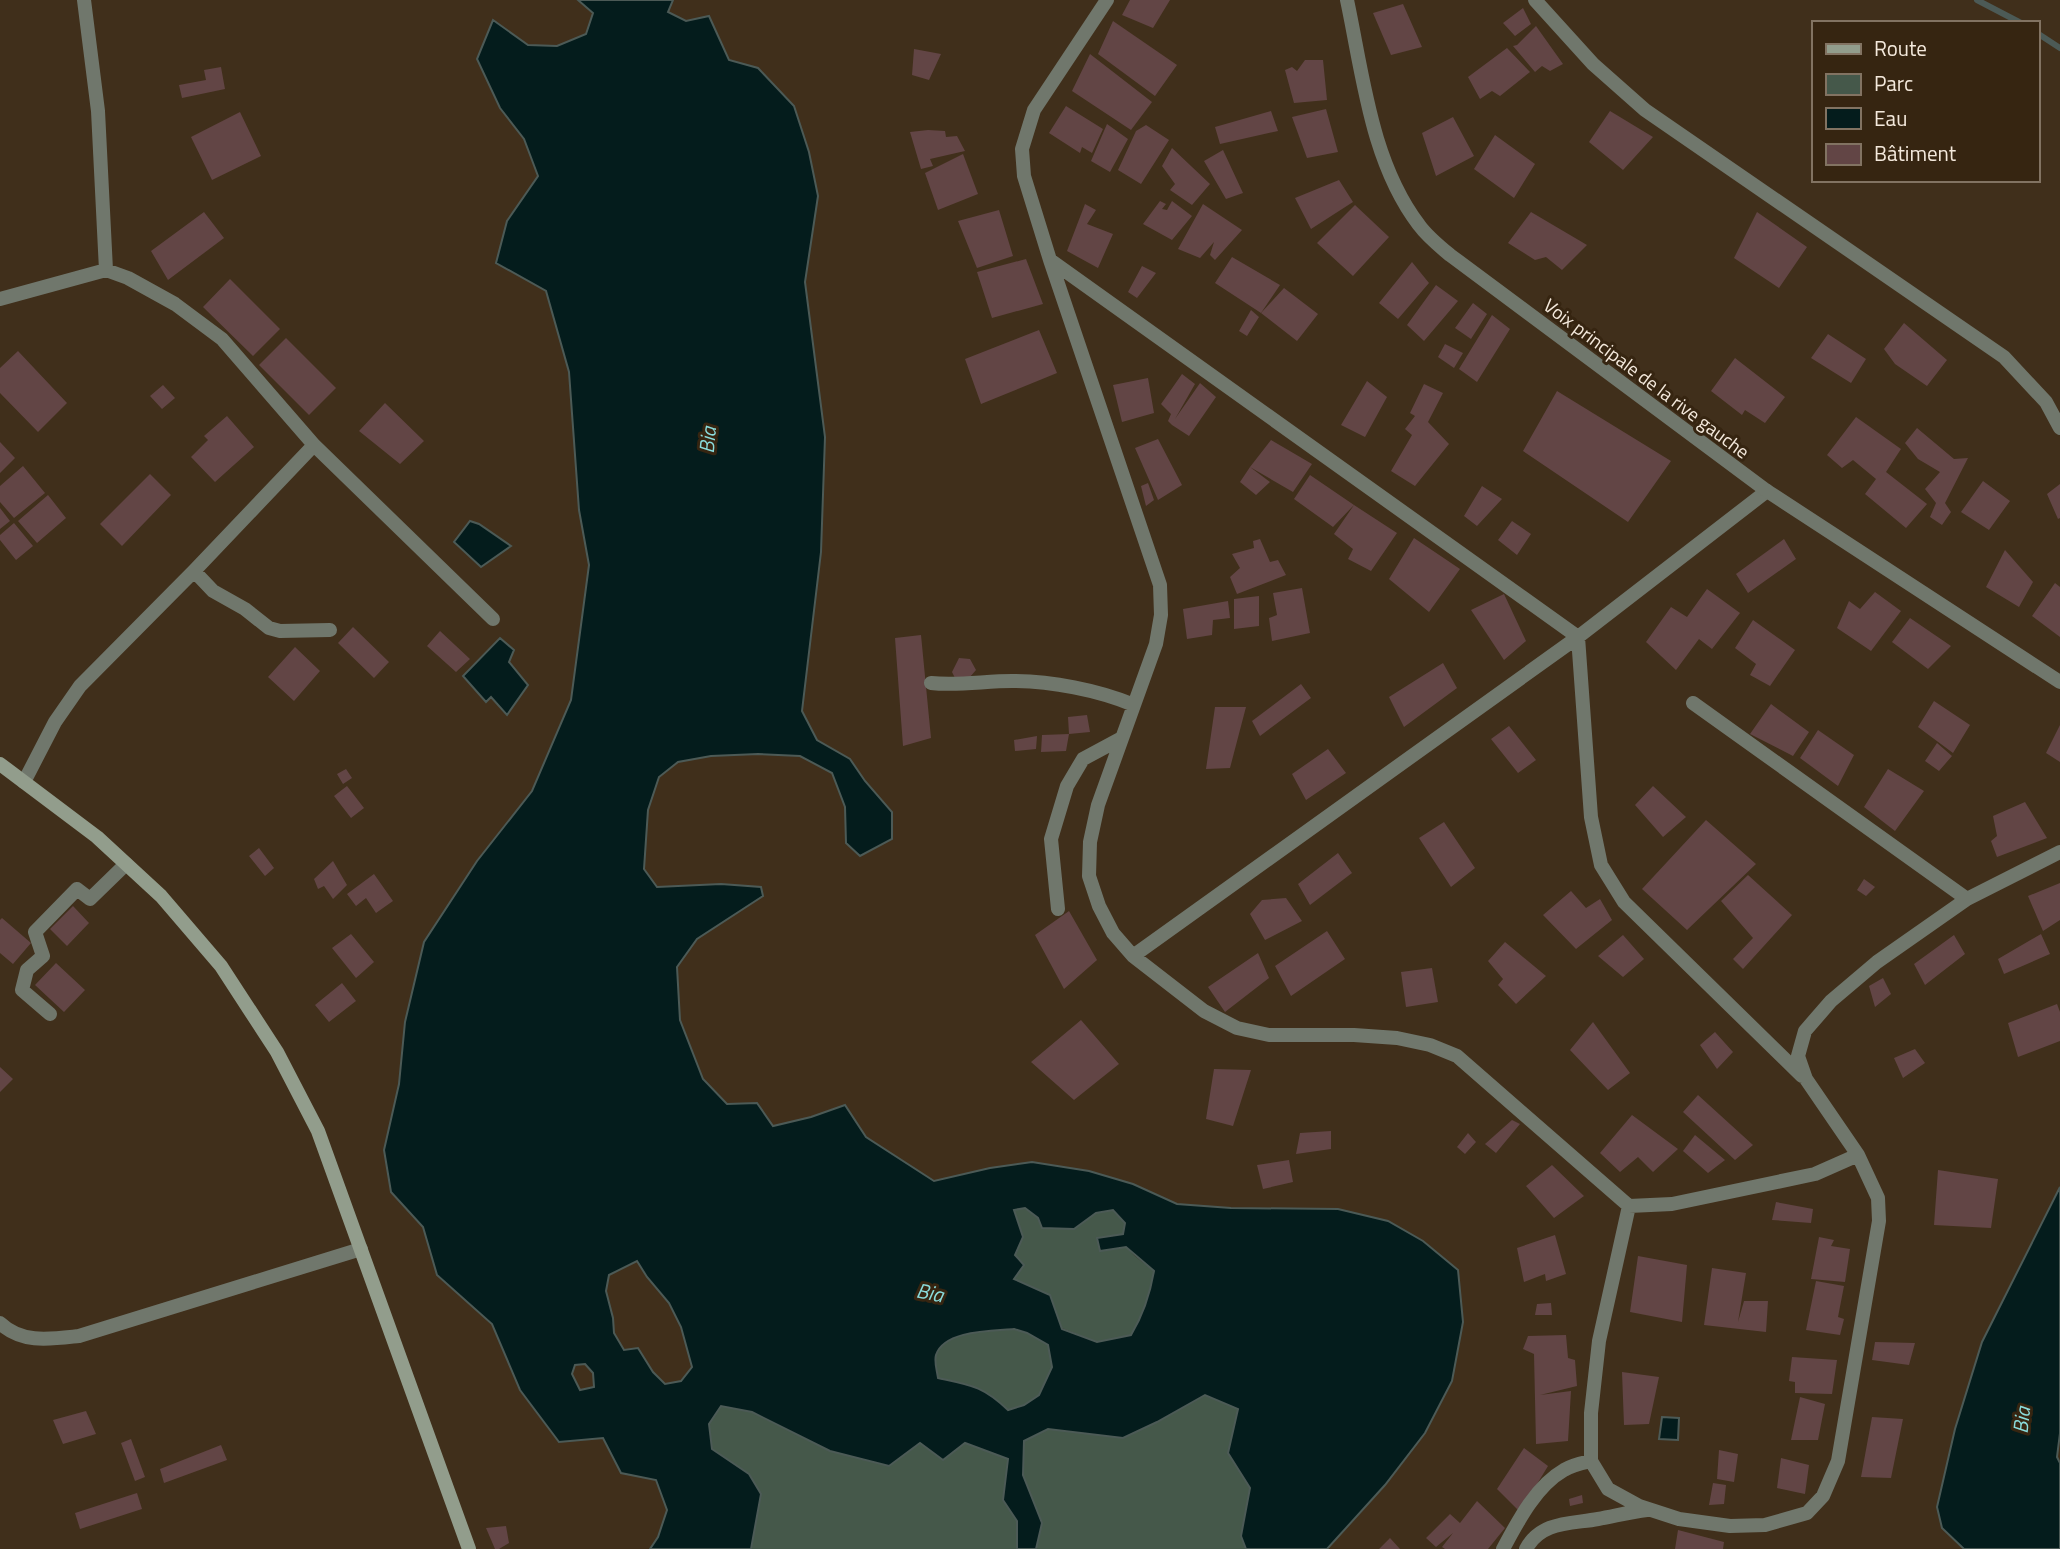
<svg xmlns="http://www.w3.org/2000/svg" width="2060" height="1549" viewBox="0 0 2060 1549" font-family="'Titillium Web',sans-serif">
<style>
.green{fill:#45584a}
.water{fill:#041c1c;stroke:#4c5a56;stroke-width:2;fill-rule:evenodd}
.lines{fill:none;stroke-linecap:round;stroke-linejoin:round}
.stream{stroke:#4c5a56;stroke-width:6}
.building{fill:#624545}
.minor{stroke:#70776c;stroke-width:14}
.tertiary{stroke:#70776c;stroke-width:14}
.secondary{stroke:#929d8c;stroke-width:14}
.labels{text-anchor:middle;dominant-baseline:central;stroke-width:6;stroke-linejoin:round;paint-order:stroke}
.street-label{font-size:19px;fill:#f4e9dc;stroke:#362511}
.water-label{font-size:21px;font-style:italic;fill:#8adcdc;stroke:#362511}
</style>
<rect width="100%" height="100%" fill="#402f1b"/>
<path class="green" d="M 1024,1208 L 1038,1218 L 1043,1228 L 1074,1229 L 1096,1213 L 1113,1210 L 1125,1223 C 1120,1251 1135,1255 1154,1271 C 1149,1294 1143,1315 1131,1336 L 1097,1342 L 1062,1328 L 1050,1295 L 1014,1279 L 1014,1255 L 1023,1236 L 1013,1210 Z
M 1014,1329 L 1027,1333 L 1048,1345 L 1052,1367 L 1039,1395 L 1024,1405 L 1008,1410 C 983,1386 971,1384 937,1378 C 937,1371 934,1362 936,1356 C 942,1330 993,1331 1014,1329 Z
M 1205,1395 L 1238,1409 L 1228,1453 L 1250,1488 L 1241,1536 L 1246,1549 L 1036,1549 L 1042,1523 L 1023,1475 L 1024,1441 L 1048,1429 L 1123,1438 L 1157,1422 Z
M 721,1406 L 752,1412 L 830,1451 L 920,1443 L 965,1443 L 1008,1459 L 1003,1500 L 1017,1521 L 1017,1549 L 751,1549 L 761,1494 L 749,1474 L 712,1449 L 709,1424 Z"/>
<path class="water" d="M 578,0 L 673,0 L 668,12 L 686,21 L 709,16 L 729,60 L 758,68 L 794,106 L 809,152 L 818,196 L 805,282 L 825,437 L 821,552 L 802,711 L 817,740 L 850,759 L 865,781 L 892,812 L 892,839 L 860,856 L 846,843 L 845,807 L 832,773 L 800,756 L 758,754 L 711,756 L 678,762 L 659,777 L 648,810 L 644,869 L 657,887 L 721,884 L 761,887 L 763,896 L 697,939 L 677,967 L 680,1020 L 703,1079 L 727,1104 L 757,1103 L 773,1126 L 811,1117 L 845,1105 L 866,1137 L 934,1181 L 990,1168 L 1032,1162 L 1089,1171 L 1133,1184 L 1177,1204 L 1231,1208 L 1338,1209 L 1388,1221 L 1423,1241 L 1458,1270 L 1463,1322 L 1452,1381 L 1425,1433 L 1385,1485 L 1327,1549 L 1246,1549 L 1241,1536 L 1250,1488 L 1228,1453 L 1238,1409 L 1205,1395 L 1157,1422 L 1123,1438 L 1048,1429 L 1024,1441 L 1023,1475 L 1042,1523 L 1036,1549 L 1017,1549 L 1017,1521 L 1003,1500 L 1008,1459 L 965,1443 L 943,1460 L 920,1443 L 889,1466 L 830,1451 L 752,1412 L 721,1406 L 709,1424 L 712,1449 L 749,1474 L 761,1494 L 751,1549 L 650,1549 L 658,1537 L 667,1510 L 656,1480 L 621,1473 L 603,1438 L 559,1442 L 520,1390 L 492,1324 L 437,1275 L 423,1227 L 391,1192 L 384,1150 L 399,1084 L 405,1022 L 424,942 L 477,861 L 532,791 L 571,700 L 589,565 L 579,510 L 569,372 L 546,291 L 496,263 L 507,221 L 538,176 L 524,139 L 500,108 L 477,59 L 493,20 L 528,45 L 557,46 L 586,34 L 593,13 ZM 1025,1208 L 1038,1218 L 1042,1228 L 1074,1229 L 1096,1213 L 1113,1210 L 1125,1223 L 1123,1234 L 1097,1238 L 1100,1251 L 1126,1247 L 1154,1271 C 1150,1294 1143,1315 1131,1335 L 1097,1342 L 1062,1329 L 1050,1295 L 1014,1279 L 1024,1265 L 1015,1255 L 1023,1237 L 1014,1210 ZM 637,1261 L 647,1277 L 669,1303 L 681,1327 L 692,1367 L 681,1381 L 665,1384 L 653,1372 L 638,1348 L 624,1350 L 614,1333 L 613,1318 L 606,1291 L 609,1275 ZM 1014,1329 L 1027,1333 L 1048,1345 L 1052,1367 L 1039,1395 L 1024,1405 L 1008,1410 C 983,1386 971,1385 938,1378 C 937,1370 934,1362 936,1355 C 944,1330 992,1331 1014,1329 ZM 585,1364 L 593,1373 L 594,1387 L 580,1390 L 572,1374 L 575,1365 Z
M 470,521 L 479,524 L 511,546 L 481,567 L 454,542 Z
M 500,638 L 514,650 L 509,662 L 528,685 L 507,715 L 491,697 L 486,702 L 463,676 Z
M 2060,1187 L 2060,1433 L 2057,1457 L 2060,1463 L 2060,1549 L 1964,1549 L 1942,1528 L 1937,1507 L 1955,1429 L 1982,1342 Z
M 1662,1417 L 1679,1418 L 1678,1440 L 1659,1439 Z"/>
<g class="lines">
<path class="stream" d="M 1977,0 L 2021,23
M 2037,33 L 2060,48"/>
</g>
<path class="building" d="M 1130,0 L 1170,0 L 1153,28 L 1122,15 Z
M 1403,4 L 1422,47 L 1391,55 L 1373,13 Z
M 1523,8 L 1531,24 L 1515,36 L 1503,23 Z
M 1113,21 L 1177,65 L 1155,96 L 1098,54 Z
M 1536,26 L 1563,64 L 1550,71 L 1542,66 L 1535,72 L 1513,46 L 1517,45 Z
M 1507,48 L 1530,72 L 1500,96 L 1492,91 L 1480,99 L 1468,77 Z
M 914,49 L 941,54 L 929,80 L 912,75 Z
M 1090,54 L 1152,102 L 1131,130 L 1072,91 Z
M 1305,60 L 1323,60 L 1327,100 L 1294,103 L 1285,70 L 1292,67 L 1297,71 Z
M 221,67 L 225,89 L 182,98 L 179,85 L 206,80 L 204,70 Z
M 1066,106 L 1103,129 L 1092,153 L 1082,147 L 1080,153 L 1049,133 Z
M 1326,109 L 1338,152 L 1307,158 L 1292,117 Z
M 1271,111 L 1278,131 L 1220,144 L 1215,127 Z
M 1610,111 L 1653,137 L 1623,170 L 1589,142 Z
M 240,112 L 261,156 L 212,180 L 191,137 Z
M 1453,117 L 1474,156 L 1436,176 L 1422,133 Z
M 1107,124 L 1128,139 L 1110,172 L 1091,161 Z
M 1146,125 L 1169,140 L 1141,184 L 1118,170 L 1136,131 Z
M 928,130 L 945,131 L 946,137 L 957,136 L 965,151 L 930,159 L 933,166 L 921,169 L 910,132 Z
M 1495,135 L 1535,164 L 1514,198 L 1474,169 Z
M 1172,148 L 1210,184 L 1192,205 L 1170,190 L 1175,184 L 1162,166 Z
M 1223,150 L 1243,193 L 1226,199 L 1204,161 Z
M 963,154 L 978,194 L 938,210 L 925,173 Z
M 1339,180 L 1353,202 L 1311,229 L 1295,198 Z
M 1160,201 L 1166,204 L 1162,209 L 1167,210 L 1172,201 L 1192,216 L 1172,240 L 1143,224 Z
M 1085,204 L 1096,210 L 1087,224 L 1113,234 L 1098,268 L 1067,251 Z
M 1203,204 L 1242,230 L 1215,260 L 1210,255 L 1214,242 L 1200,258 L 1178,249 Z
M 1355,205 L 1389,237 L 1353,276 L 1317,243 Z
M 999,210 L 1013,256 L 977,268 L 958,221 Z
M 204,212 L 224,238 L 168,280 L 151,251 Z
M 1531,212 L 1587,245 L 1562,270 L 1546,257 L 1535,260 L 1508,243 Z
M 1757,212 L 1807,247 L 1779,288 L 1734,258 Z
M 1232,257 L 1280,285 L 1261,313 L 1284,288 L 1318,314 L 1297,341 L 1261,313 L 1215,283 Z
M 1026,259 L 1043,304 L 992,318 L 977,272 Z
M 1412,262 L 1429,283 L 1398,319 L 1379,303 Z
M 1142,266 L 1156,273 L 1137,298 L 1128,292 Z
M 230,279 L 280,329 L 253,356 L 203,307 Z
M 1436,285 L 1458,301 L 1424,341 L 1407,325 Z
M 1473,303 L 1487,314 L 1471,339 L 1455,328 Z
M 1251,310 L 1259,317 L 1247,336 L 1239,331 Z
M 1492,315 L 1510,329 L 1477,382 L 1459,369 Z
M 1904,323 L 1947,360 L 1927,386 L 1895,364 L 1884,349 Z
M 1039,330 L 1057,373 L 981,404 L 965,359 Z
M 1828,334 L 1866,359 L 1851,383 L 1811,358 Z
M 286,338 L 336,388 L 309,415 L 259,365 Z
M 1445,344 L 1463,353 L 1454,368 L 1438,357 Z
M 18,351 L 67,403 L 38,432 L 0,393 L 0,368 Z
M 1735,358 L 1785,397 L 1765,423 L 1745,410 L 1742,415 L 1711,391 Z
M 1182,374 L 1195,384 L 1175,419 L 1200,383 L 1216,397 L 1189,436 L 1172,425 L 1168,421 L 1171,414 L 1161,404 Z
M 1148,378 L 1154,413 L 1122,422 L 1113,385 Z
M 1367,381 L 1387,397 L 1365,437 L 1341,425 Z
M 1424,384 L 1443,393 L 1428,422 L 1449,444 L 1415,486 L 1391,471 L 1412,435 L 1405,429 L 1415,416 L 1410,413 Z
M 163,385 L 175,398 L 162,409 L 150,396 Z
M 1557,391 L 1671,461 L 1628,522 L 1523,451 Z
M 385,403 L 424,441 L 400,464 L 359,431 Z
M 227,416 L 254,447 L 215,482 L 191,457 L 208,440 L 204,436 Z
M 1856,417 L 1901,449 L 1886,472 L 1927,504 L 1906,528 L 1865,494 L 1876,479 L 1853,460 L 1842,468 L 1827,455 Z
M 1917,428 L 1954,459 L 1968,458 L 1945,503 L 1951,512 L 1942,525 L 1930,517 L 1936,503 L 1925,489 L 1940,472 L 1918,459 L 1905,443 Z
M 1158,439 L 1182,485 L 1158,500 L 1135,448 Z
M 1271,440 L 1312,464 L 1293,492 L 1250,467 L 1270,482 L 1256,495 L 1240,482 L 1250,467 Z
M 0,442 L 15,458 L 0,473 Z
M 23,466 L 45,493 L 14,518 L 0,502 L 0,486 Z
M 150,474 L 171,495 L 122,546 L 100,524 Z
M 1310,475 L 1354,505 L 1333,527 L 1294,499 Z
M 1983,481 L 2010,501 L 1989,530 L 1961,512 Z
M 1148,483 L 1154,500 L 1146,506 L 1141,486 Z
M 2060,484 L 2060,518 L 2058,519 L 2047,494 Z
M 1482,486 L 1502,499 L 1477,526 L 1464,516 Z
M 48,495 L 66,518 L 37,543 L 18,521 Z
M 1354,505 L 1397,533 L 1371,571 L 1348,559 L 1353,549 L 1334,534 Z
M 0,508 L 10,521 L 0,529 Z
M 1512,521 L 1531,534 L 1517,555 L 1498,540 Z
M 14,523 L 33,546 L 16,560 L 0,540 L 0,535 Z
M 1414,538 L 1460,569 L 1429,612 L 1389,579 Z
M 1260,539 L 1270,562 L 1278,560 L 1286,575 L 1237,594 L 1230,577 L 1240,568 L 1232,554 L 1254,548 L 1253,541 Z
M 1784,539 L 1796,559 L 1748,593 L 1736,574 Z
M 2005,550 L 2033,582 L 2019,607 L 1986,587 Z
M 2055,583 L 2060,587 L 2060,637 L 2032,616 Z
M 1302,588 L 1310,633 L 1272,641 L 1269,618 L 1277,615 L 1273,593 Z
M 1707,589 L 1740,613 L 1712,649 L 1699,639 L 1676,670 L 1646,642 L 1671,607 L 1687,617 Z
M 1875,592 L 1901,611 L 1871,651 L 1837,628 L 1849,601 L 1860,609 Z
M 1504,594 L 1526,641 L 1504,660 L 1471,610 Z
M 1259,596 L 1259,626 L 1234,629 L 1234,599 Z
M 1228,601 L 1230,618 L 1213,620 L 1212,635 L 1187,639 L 1183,609 Z
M 1910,618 L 1951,646 L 1928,669 L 1892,642 Z
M 1753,620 L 1795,650 L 1770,686 L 1750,675 L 1756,664 L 1735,648 Z
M 353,627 L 389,662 L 374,678 L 338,643 Z
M 440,631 L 470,659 L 456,672 L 427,646 Z
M 921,635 L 931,738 L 903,746 L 895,638 Z
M 295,647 L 320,671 L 294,701 L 268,677 Z
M 959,658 L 970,659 L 976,670 L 970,677 L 956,680 L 952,672 Z
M 1443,663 L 1457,688 L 1404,727 L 1389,697 Z
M 1301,684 L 1311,698 L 1260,736 L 1252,721 Z
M 1934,701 L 1970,725 L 1953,753 L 1918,727 Z
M 1771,704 L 1809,732 L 1793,756 L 1750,734 Z
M 1215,707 L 1246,707 L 1230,768 L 1206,769 Z
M 1087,715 L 1090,732 L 1069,734 L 1068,717 Z
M 2060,725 L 2060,762 L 2046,753 Z
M 1509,726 L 1536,760 L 1518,773 L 1491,739 Z
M 1818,730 L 1854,755 L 1838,786 L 1800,758 Z
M 1069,734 L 1066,751 L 1041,752 L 1042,735 Z
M 1037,736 L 1036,749 L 1015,751 L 1014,740 Z
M 1937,743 L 1952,756 L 1939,771 L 1925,761 Z
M 1328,749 L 1346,773 L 1306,800 L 1292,774 Z
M 346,769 L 352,778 L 343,784 L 337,774 Z
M 1888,769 L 1924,791 L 1895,831 L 1864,807 Z
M 347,786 L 364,808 L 351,818 L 334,796 Z
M 1653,786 L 1686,817 L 1663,837 L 1635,805 Z
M 2025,802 L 2047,838 L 1997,857 L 1991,841 L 1997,836 L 1993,816 Z
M 1706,820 L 1756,864 L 1687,930 L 1642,889 Z
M 1444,822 L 1475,868 L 1451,887 L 1419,838 Z
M 259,848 L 274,868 L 265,876 L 249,856 Z
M 1338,853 L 1352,873 L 1310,905 L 1298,884 Z
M 333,861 L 347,885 L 333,899 L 324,886 L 318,889 L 314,879 Z
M 374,874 L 393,901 L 376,913 L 366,898 L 356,906 L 347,894 Z
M 1748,875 L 1792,915 L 1743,969 L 1733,959 L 1753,938 L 1721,901 Z
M 1864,879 L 1875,887 L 1866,896 L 1857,890 Z
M 2060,883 L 2060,920 L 2043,931 L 2028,896 Z
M 1571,891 L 1586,908 L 1600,899 L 1612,920 L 1576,949 L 1543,915 Z
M 1286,898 L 1302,921 L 1265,940 L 1250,914 L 1262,900 Z
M 73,906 L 89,923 L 67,946 L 50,929 Z
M 1069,911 L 1097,960 L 1064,989 L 1035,935 Z
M 2,918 L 31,943 L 13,964 L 0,953 L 0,920 Z
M 1327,931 L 1345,959 L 1291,996 L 1275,966 Z
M 351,934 L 374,962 L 356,978 L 332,948 Z
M 2041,934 L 2050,954 L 2004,974 L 1998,959 Z
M 1623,935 L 1644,959 L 1623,977 L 1598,956 Z
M 1954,935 L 1965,954 L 1925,985 L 1914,964 Z
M 1505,942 L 1546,976 L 1516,1004 L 1498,985 L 1503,979 L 1488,961 Z
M 1258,953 L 1269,978 L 1225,1012 L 1208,987 Z
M 56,963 L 85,990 L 64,1012 L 35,985 Z
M 1432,968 L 1438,1002 L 1406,1007 L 1401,972 Z
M 1883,978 L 1891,994 L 1875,1007 L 1869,986 Z
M 342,983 L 356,1001 L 329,1022 L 315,1005 Z
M 2057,1004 L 2060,1012 L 2060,1041 L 2018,1057 L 2008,1023 Z
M 1081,1020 L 1119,1064 L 1074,1100 L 1031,1062 Z
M 1593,1022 L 1630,1073 L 1608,1090 L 1570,1050 Z
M 1715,1032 L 1733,1052 L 1717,1069 L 1700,1045 Z
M 1915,1049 L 1925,1063 L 1903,1078 L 1894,1058 Z
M 0,1067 L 13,1079 L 0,1092 Z
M 1214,1069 L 1251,1070 L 1233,1126 L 1206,1119 Z
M 1698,1095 L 1753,1145 L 1735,1160 L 1683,1112 Z
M 1632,1115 L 1678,1149 L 1653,1172 L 1638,1157 L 1620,1172 L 1600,1153 Z
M 1512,1120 L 1520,1124 L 1496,1153 L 1485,1144 Z
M 1331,1131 L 1331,1149 L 1296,1154 L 1300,1133 Z
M 1468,1133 L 1476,1142 L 1465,1154 L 1457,1147 Z
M 1695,1135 L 1725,1160 L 1708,1173 L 1683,1151 Z
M 1289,1160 L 1293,1182 L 1263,1189 L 1257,1165 Z
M 1552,1165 L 1584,1196 L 1554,1218 L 1526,1186 Z
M 1938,1170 L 1998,1179 L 1991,1228 L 1934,1225 Z
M 1776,1202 L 1813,1209 L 1811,1223 L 1772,1220 Z
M 1555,1235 L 1566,1274 L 1546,1281 L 1545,1274 L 1524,1282 L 1517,1248 Z
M 1819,1237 L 1834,1240 L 1831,1246 L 1850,1249 L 1845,1282 L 1811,1279 Z
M 1638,1256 L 1687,1265 L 1682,1322 L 1630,1312 Z
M 1712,1268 L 1746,1273 L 1738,1322 L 1744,1301 L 1768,1301 L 1766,1332 L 1704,1325 Z
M 1816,1281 L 1844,1286 L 1838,1317 L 1844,1319 L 1840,1335 L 1806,1330 Z
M 1551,1303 L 1552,1315 L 1535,1315 L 1537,1304 Z
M 1566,1335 L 1568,1358 L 1575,1360 L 1577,1386 L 1540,1395 L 1571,1391 L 1568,1441 L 1536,1444 L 1534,1354 L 1523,1349 L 1528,1336 Z
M 1875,1342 L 1915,1343 L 1909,1365 L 1872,1360 Z
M 1792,1357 L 1837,1360 L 1832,1394 L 1795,1393 L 1795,1382 L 1789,1381 Z
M 1622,1372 L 1659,1377 L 1649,1424 L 1624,1425 Z
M 1800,1397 L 1825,1404 L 1818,1440 L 1791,1440 Z
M 86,1411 L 96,1434 L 63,1444 L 53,1420 Z
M 1872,1417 L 1903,1419 L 1891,1478 L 1861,1477 Z
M 131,1439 L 145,1477 L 135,1481 L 121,1443 Z
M 221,1445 L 227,1460 L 164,1483 L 160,1469 Z
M 1524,1448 L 1548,1466 L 1520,1512 L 1497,1489 Z
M 1719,1450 L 1738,1454 L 1734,1482 L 1717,1479 Z
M 1781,1458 L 1809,1465 L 1805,1494 L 1777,1488 Z
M 1713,1483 L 1726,1485 L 1724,1504 L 1709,1505 Z
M 137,1493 L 142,1509 L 80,1529 L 75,1513 Z
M 1582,1495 L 1583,1503 L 1570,1506 L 1569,1499 Z
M 1477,1501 L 1505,1528 L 1488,1549 L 1445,1549 L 1442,1547 L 1453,1533 L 1436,1547 L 1426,1538 L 1450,1514 L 1460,1523 Z
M 506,1526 L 509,1543 L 499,1549 L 495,1549 L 486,1528 Z
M 1678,1530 L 1724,1542 L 1723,1549 L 1675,1549 Z
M 1390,1538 L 1400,1549 L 1379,1549 Z"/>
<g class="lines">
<path class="minor" d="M 84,0 L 98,111 L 106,270
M 1107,0 L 1034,110 L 1022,149 L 1024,176 L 1050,260 L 1160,585 L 1161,615 L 1156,644 L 1098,805 L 1090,842 L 1089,876 L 1099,906 L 1113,933 L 1133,956 L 1204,1011 L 1237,1028 L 1269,1035 L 1354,1035 L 1397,1038 L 1430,1045 L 1457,1056 L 1629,1206 L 1599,1341 L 1591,1413 L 1591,1461 L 1608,1489 L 1639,1506 L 1679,1519 L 1730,1526 L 1765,1525 L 1807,1513 L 1823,1496 L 1838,1461 L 1879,1221 L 1878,1198 L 1858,1155 L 1806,1079 L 1798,1056 L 1805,1031 L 1831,1001 L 1877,962 L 1967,899 L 2060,852
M 1535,0 L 1593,64 L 1645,110 L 2004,357 L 2046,402 L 2060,428
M 1050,260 L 1578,637 L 1591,817 L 1601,865 L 1624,902 L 1802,1076
M 0,299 L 106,270 L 128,278 L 175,304 L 222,339 L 314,445 L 493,619
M 194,571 L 213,591 L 245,609 L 269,628 L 280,631 L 330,630
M 931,683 C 958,686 985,681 1012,681 C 1051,681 1098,690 1134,705
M 1693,703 L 1967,899
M 24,782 L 55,722 L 80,686 L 194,571 L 314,445
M 1058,909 L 1051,839 L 1067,786 L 1083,759 L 1122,738
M 1133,956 L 1578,637 L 1767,491
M 50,1014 L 22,990 L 27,970 L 43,956 L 35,932 L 77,889 L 90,899 L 126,864
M 1629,1206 L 1672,1204 L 1815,1174 L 1858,1155
M 0,1323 C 22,1344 51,1339 79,1336 L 361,1249
M 1503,1549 C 1518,1521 1536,1486 1564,1470 C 1572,1465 1582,1463 1591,1461
M 1526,1549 C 1541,1521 1571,1524 1598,1519 C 1615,1516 1630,1512 1647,1510"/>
<path class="tertiary" d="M 1347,0 C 1363,75 1371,162 1419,225 C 1427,236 1439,246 1450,255 L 1767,491 L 2060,682"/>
<path class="secondary" d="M 0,764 L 97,837 L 161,896 L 221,966 L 277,1052 L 318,1131 L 469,1549"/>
</g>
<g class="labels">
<g class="street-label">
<text transform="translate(1647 378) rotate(37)">Voix principale de la rive gauche</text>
</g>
<g class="water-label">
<text transform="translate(707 440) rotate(-85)">Bia</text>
<text transform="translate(930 1292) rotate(11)">Bia</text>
<text transform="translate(2021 1420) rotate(-84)">Bia</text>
</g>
</g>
<rect x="1812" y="21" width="228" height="161" fill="#362511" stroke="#827362" stroke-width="2"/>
<rect x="1826" y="44" width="35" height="10" fill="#929d8c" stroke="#827362" stroke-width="2"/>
<text x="1874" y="56" font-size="21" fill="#f4e9dc">Route</text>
<rect x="1826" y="74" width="35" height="21" fill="#45584a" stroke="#827362" stroke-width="2"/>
<text x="1874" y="91" font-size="21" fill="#f4e9dc">Parc</text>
<rect x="1826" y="108" width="35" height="21" fill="#041c1c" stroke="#827362" stroke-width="2"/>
<text x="1874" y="126" font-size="21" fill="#f4e9dc">Eau</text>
<rect x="1826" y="144" width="35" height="21" fill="#624545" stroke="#827362" stroke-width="2"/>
<text x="1874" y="161" font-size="21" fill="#f4e9dc">Bâtiment</text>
</svg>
